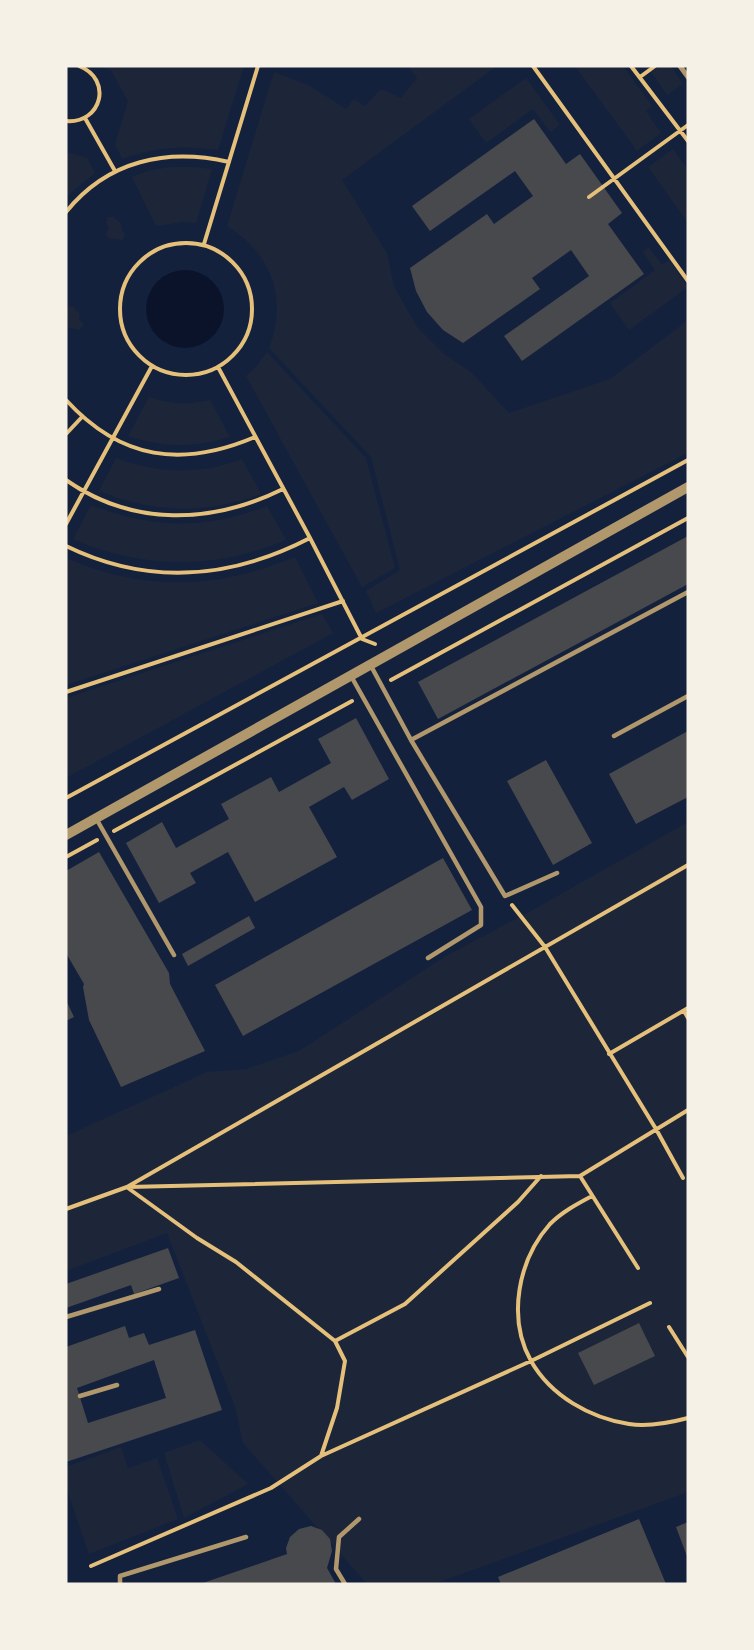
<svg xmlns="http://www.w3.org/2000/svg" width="754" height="1650" viewBox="0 0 754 1650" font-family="Helvetica,sans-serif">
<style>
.green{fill:#1d2539}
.water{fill:#0b132b}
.building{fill:#48494c;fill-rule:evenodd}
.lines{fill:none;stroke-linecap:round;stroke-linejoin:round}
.path{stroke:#e5c07b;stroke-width:4}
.service{stroke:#b1986c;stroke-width:4.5}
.pedestrian{stroke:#b1986c;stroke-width:5}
.tertiary{stroke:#b1986c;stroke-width:10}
</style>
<rect width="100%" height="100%" fill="#14213d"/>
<path class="green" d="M 99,66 L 244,66 L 218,150 C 184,145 155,147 122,159 L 115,144 L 128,101 L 111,70 Z
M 410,66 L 497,66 L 342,180 L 387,253 L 394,286 L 417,327 L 444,354 L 471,372 L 509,413 L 610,379 L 688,320 L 688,453 L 376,613 L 366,591 L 400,570 L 371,457 L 269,348 C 288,298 272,254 227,226 L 274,72 L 310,86 L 346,109 L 354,99 L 365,106 L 381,89 L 401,98 L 417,78 L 409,68 Z
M 575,66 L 623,66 L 652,106 L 646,111 L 661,133 L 637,151 Z
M 660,66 L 671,66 L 683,84 L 667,95 L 651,72 Z
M 526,78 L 560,125 L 550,132 L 533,109 L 486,143 L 469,119 Z
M 673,149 L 688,170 L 688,223 L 648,167 Z
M 66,152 L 87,158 L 95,173 L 66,197 Z
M 171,167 L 192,167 L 212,169 L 196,223 L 184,222 L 156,226 L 132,177 L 151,170 Z
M 108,217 L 114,217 L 121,224 L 122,230 L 125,234 L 123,240 L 108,238 L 106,234 L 109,228 L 106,223 Z
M 649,247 L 662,265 L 669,260 L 688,287 L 629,330 L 610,303 L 655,270 L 643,252 Z
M 72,306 L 80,314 L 79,320 L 83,323 L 83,326 L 79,330 L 66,327 L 66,307 Z
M 267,352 L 366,458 L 395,568 L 362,587 L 246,376 L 255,368 Z
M 149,397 C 169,404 188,405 210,400 L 230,437 C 192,448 166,448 128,436 Z
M 116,458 C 158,474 200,475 242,459 L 261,494 C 206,515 153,513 99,491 Z
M 91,505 C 153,529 205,530 267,506 L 286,540 C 216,569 143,570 73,539 Z
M 295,557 L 318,603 L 66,685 L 66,558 C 144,592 217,589 295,557 Z
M 322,614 L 333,633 L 66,778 L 66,698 Z
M 688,822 L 688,1492 L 434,1584 L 367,1584 L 243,1443 L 235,1407 L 167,1233 L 66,1271 L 66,1136 L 207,1072 L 246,1069 L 299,1051 L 446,956 L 531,911 Z
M 200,1440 L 248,1484 L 184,1518 L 164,1453 Z
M 121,1447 L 128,1468 L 157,1458 L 178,1519 L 89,1554 L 66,1487 L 66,1467 Z"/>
<path class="water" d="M146 309a39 39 0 1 1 78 0a39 39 0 1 1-78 0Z"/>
<path class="building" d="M 534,119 L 566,164 L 580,154 L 622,213 L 608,224 L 644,274 L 522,361 L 504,336 L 589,276 L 571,250 L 532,278 L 540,289 L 463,343 L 443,330 L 427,312 L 416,291 L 410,268 L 487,214 L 494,224 L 533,196 L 515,171 L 430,231 L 412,206 Z
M 688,536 L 688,584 L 438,719 L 418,682 Z
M 356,718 L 389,779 L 352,800 L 344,787 L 309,807 L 337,857 L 255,902 L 228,852 L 190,873 L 196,883 L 159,903 L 126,843 L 162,822 L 176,848 L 229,819 L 221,804 L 271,777 L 279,792 L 331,763 L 318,739 Z
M 688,731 L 688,797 L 636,824 L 609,774 Z
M 546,760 L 592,843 L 553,865 L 507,781 Z
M 99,852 L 169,973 L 170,984 L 205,1051 L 121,1087 L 89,1020 L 83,987 L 84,984 L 66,953 L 66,871 Z
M 443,858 L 472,910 L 243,1036 L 215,985 Z
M 249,916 L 255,928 L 188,966 L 182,954 Z
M 66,1000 L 74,1017 L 66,1021 Z
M 168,1248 L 179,1278 L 134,1294 L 131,1285 L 66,1308 L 66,1284 Z
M 639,1323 L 655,1356 L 594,1385 L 578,1353 Z
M 125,1326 L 129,1338 L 144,1333 L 149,1345 L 195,1330 L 222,1410 L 66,1462 L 66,1347 ZM 154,1360 L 166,1398 L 88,1423 L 77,1388 Z
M 639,1519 L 666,1584 L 501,1584 L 498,1577 Z
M 688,1522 L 688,1559 L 676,1527 Z
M 311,1526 L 322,1530 L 330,1539 L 332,1551 L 327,1568 L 336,1584 L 200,1584 L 287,1554 L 286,1548 L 290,1537 L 299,1529 Z"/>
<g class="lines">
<path class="path" d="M 533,66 L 688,281
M 631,66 L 688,141
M 640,77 L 655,66
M 85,118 L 115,171
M 66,121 C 102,124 113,79 79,66
M 589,197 L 688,125
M 66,212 C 108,160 167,148 229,162
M120 309a66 66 0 1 1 132 0a66 66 0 1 1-132 0Z
M 204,244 L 258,66
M 218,367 L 310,538 L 362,639 L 375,644
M 66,400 C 121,460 182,468 255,437
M 66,434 L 82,417
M 66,480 C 133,527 212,524 283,489
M 66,524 L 152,366
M 66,546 C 148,586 231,579 310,538
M 391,680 L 688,518
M 66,692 L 343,601
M 66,798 L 688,460
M 114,831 L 352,701
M 66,857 L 97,840
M 512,905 L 545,947 L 656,1129 L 683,1178
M 684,1011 L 688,1018
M 609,1054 L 688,1008
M 128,1187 L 580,1176
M 128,1188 L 197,1238 L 236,1262 L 335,1341 L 345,1361 L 337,1408 L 321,1456
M 592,1196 C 577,1204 562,1212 550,1224 C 518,1260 507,1318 531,1361 C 551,1396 590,1418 629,1424 C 649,1427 669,1423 688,1418
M 66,1209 L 127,1187 L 688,865
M 638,1268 L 580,1176 L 688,1110
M 669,1327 L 688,1357
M 335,1341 L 405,1304 L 518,1202 L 541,1176
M 91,1566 L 271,1488 L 321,1456 L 531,1361 L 650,1303"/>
<path class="service" d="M 371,666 L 411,740 L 505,896 L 557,873
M 351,676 L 481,907 L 481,925 L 428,958
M 614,736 L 688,696
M 411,740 L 688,592
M 97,820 L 174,955
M 66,1317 L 159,1289
M 80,1396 L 117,1385
M 120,1584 L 120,1576 L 246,1537
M 345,1584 L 336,1569 L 339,1537 L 359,1519"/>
<path class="pedestrian" d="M 680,66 L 688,77"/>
<path class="tertiary" d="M 66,835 L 688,487"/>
</g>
<rect width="754" height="1650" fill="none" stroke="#f6f1e7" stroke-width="135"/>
</svg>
